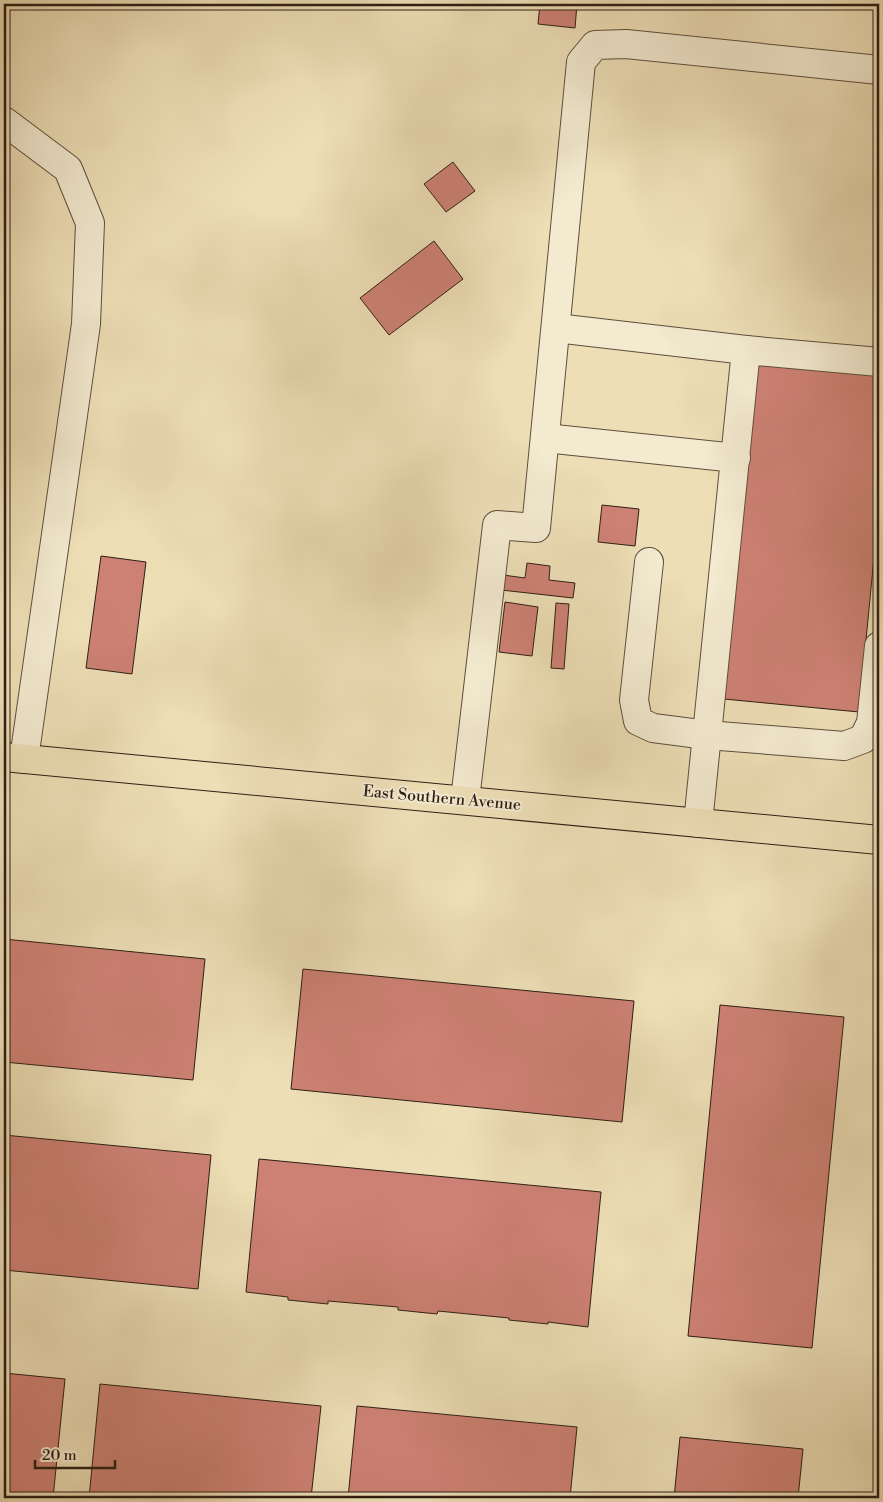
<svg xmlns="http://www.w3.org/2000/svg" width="883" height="1502" font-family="'Libre Bodoni',serif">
<rect width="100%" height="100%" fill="#eddeb6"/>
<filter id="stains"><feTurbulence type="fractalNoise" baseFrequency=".004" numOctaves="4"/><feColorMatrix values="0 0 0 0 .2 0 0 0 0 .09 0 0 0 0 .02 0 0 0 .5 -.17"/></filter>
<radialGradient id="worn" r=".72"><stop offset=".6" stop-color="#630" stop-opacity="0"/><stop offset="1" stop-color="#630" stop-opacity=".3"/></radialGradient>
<g fill="#cd8174" stroke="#2e1e14">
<polygon points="540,4 577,4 575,28 538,24"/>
<polygon points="453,162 475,191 446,212 424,184"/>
<polygon points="434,241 463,279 389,335 360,298"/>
<polygon points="757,364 879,376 879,506 859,712 724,699"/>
<polygon points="602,505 639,509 635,546 598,542"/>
<polygon points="101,556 146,562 132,674 86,668"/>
<polygon points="527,563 550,566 549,580 575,583 573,598 501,590 503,575 525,578"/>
<polygon points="505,602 538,607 532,656 499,652"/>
<polygon points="556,603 569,604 564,669 551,668"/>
<polygon points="4,939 205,959 193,1080 4,1062"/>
<polygon points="303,969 634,1001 622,1122 291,1089"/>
<polygon points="720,1005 844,1017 812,1348 688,1336"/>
<polygon points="4,1135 211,1155 198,1289 4,1270"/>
<polygon points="259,1159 601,1192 588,1327 548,1322 548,1324 509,1320 509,1318 438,1311 437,1314 398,1310 398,1307 328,1301 328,1304 288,1300 288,1297 246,1292"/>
<polygon points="4,1373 65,1379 53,1498 4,1495"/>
<polygon points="100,1384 321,1406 311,1498 89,1498"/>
<polygon points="357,1406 577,1427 570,1498 348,1498"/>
<polygon points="680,1437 803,1449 798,1498 674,1498"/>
</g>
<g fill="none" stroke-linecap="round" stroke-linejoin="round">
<g stroke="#5e4e3c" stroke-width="30">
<g id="minor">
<polyline points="4,121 68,169 90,223 86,324 24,759"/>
<polyline points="556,328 746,350"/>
<polyline points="545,438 736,458"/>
<polyline points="649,562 634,700 638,721 653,728 707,735 844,746 863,739 871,723 879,646"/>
<polyline points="465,800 497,525 536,528 581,62 595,45 626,44 879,70"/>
<polyline points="698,823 746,350 879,362"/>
</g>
</g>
<g stroke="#2e1e14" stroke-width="30">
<polyline id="major" points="4,757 879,840"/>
</g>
<use href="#minor" stroke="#f3ead0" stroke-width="28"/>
<use href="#major" stroke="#eddeb6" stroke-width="28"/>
</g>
<g text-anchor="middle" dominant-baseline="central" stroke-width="4" stroke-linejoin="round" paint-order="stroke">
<g font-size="16" fill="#2e1e14" stroke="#f3ead0">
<text transform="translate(442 798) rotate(5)">East Southern Avenue</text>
</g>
</g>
<rect width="883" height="1502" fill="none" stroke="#eddeb6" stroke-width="20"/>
<rect x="5" y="5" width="873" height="1492" fill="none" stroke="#2e1e14" stroke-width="2.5"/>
<rect x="10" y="10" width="863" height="1482" fill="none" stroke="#2e1e14"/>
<path d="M35 1460v8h80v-8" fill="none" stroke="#2e1e14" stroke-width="2.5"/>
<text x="42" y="1460" font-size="15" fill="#2e1e14" stroke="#f3ead0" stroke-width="4" paint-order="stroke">20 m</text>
<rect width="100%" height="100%" filter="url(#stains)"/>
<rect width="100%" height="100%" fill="url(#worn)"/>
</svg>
